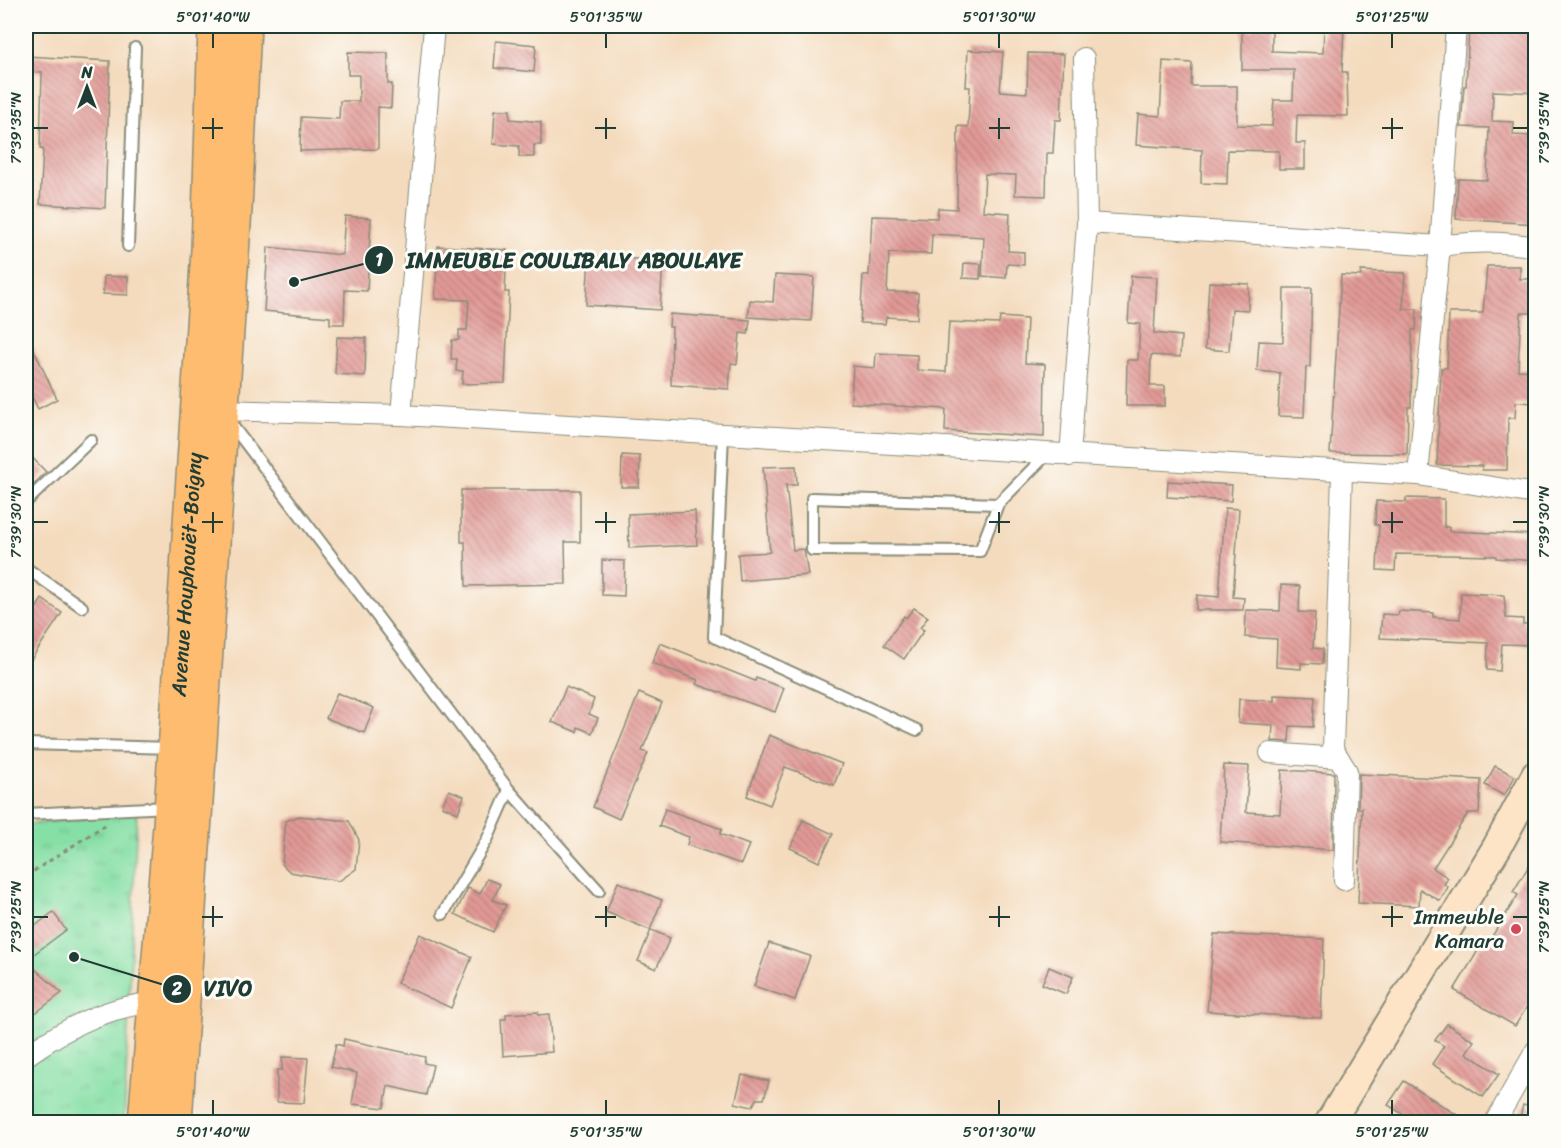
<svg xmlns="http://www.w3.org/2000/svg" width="1561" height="1148" font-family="Sriracha,sans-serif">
<defs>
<pattern id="grass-tufts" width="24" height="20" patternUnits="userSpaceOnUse" patternTransform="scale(1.5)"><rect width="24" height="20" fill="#86dfa5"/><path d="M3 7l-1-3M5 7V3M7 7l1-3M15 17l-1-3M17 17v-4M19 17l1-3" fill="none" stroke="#73c08f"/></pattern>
<pattern id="building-back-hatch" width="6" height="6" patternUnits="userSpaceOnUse" patternTransform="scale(1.5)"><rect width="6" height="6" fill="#e29a96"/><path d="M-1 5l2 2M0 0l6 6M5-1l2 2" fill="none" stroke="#b77f7b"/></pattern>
</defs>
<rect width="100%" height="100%" fill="#fdfcf7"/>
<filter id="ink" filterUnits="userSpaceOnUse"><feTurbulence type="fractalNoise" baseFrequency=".0167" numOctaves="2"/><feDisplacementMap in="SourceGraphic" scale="12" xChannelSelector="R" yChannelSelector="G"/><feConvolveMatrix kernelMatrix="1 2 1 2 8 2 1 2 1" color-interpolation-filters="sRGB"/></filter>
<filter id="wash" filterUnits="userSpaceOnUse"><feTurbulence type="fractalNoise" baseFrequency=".008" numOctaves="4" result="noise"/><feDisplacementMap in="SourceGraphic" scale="24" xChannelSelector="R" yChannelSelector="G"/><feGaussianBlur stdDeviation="1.35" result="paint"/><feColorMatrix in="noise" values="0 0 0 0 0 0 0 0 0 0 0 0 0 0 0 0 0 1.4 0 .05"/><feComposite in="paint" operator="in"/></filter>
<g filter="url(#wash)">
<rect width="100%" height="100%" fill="#f4dbbe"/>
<polygon fill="url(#grass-tufts)" stroke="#528e6c" stroke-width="1.5" points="137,811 124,1122 26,1122 26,825"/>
<g id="blocks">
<g fill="url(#building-back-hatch)">
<polygon points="1254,26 1272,26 1272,51 1323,53 1324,26 1344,27 1342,72 1347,72 1348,116 1297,115 1296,143 1305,143 1305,169 1279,169 1279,151 1228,150 1227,184 1201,183 1202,150 1136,145 1138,114 1160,116 1163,61 1192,63 1191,86 1237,86 1237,125 1272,126 1274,100 1293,100 1294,70 1242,70 1242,30 1254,30"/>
<polygon points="1510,26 1536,26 1536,93 1493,91 1492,121 1514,122 1513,135 1535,136 1533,185 1536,185 1536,224 1456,219 1458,179 1487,180 1489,128 1461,127 1464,86 1466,86 1469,27 1509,29"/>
<polygon points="496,41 536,45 534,72 494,68"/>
<polygon points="968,50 1003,52 1000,91 1027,93 1028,53 1064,54 1061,120 1055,120 1053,153 1047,153 1046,196 1015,195 1016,175 985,174 983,211 1010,213 1008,251 1024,252 1024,265 1007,264 1006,278 982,276 984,237 932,234 931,254 889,253 887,292 918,293 917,319 886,317 885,324 860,323 863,275 869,275 872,216 937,218 938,208 957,209 958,126 968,127 970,87 966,87"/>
<polygon points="348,52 388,53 388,84 392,84 391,108 378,107 378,149 300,151 301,117 339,119 340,101 359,101 359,75 348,75"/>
<polygon points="26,56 110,61 105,208 40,204 43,149 40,149 42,72 26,71"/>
<polygon points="495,110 510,110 510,119 541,122 541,145 534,145 534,157 519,157 519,146 493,144"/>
<polygon points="345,216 371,218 367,291 345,290 344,324 330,324 330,317 264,311 268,247 342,255"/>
<polygon points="438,246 507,250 505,292 509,292 505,383 462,384 463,371 456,371 457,359 451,359 452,340 459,340 459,330 467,330 469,300 435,299"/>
<polygon points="589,256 663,261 660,310 586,305"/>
<polygon points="964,263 981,264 980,279 963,278"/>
<polygon points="1487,266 1520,266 1520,279 1536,279 1536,313 1521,313 1518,370 1536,371 1536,403 1516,402 1515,418 1508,418 1507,470 1482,470 1482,466 1437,465 1441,368 1447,368 1449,313 1483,313"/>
<polygon points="1361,271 1405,273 1403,309 1417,309 1416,330 1412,330 1411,407 1408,407 1407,454 1330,453 1341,275 1361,276"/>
<polygon points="775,275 814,277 811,321 748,317 750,300 773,302"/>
<polygon points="104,276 128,277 128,295 103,294"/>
<polygon points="1131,276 1157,277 1154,333 1181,336 1180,357 1151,355 1150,386 1165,386 1165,406 1126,406 1127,360 1138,360 1140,324 1128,323"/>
<polygon points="1209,282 1249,284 1248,310 1232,309 1229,351 1205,349"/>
<polygon points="1284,288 1312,288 1310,367 1306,367 1304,417 1278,416 1280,373 1257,371 1259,341 1283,342"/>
<polygon points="670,314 750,320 748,334 740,333 737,364 731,363 729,389 671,385 672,327 669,327"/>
<polygon points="1000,317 1027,319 1025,363 1045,364 1044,437 945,431 946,409 851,403 853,366 875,368 876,353 917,355 917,370 946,372 949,322 999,324"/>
<polygon points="26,333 57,399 38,409 26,384"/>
<polygon points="337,337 366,338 365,376 335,374"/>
<polygon points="26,451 46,472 33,485 26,478"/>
<polygon points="622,455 640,456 639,487 621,487"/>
<polygon points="796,466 797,485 786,485 793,550 804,549 808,575 740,581 738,554 770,552 763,467"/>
<polygon points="1168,481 1232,485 1231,501 1167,497"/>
<polygon points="461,490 580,490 580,542 565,542 566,584 466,586 465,542 461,542"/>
<polygon points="1406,498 1444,499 1444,527 1449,527 1449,531 1536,535 1536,561 1496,558 1496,556 1396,554 1395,571 1377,570 1379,525 1375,525 1376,501 1406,502"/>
<polygon points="1225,508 1239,509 1233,597 1244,598 1243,610 1196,610 1197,595 1219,597"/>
<polygon points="695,511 697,545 629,548 628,514"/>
<polygon points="602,560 625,561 624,596 602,595"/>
<polygon points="1281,585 1300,586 1299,612 1315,613 1313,648 1323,649 1322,664 1301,663 1301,669 1276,667 1277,639 1245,637 1246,610 1280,611"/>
<polygon points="1461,593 1504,595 1506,618 1523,619 1523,624 1536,624 1536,645 1502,644 1500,671 1487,670 1488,643 1380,638 1382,614 1398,615 1399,611 1433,613 1433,617 1460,619"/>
<polygon points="42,599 62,613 26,667 26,624"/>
<polygon points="914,608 928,617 920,628 924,630 904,659 884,645 904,616 906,618"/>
<polygon points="660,643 755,681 756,678 784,688 775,712 696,684 698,680 652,663"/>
<polygon points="566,687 594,699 589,714 598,718 592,733 578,727 577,732 552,722"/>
<polygon points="337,693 374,708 364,733 326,718"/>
<polygon points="639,693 662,703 642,751 648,753 619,819 593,807"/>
<polygon points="1274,695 1315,697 1313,727 1290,726 1289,742 1272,741 1273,725 1238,723 1239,699 1274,701"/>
<polygon points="769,735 842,764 834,785 785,767 770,805 747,796"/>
<polygon points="1224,765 1249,766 1246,812 1280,814 1282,770 1334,773 1333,850 1220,842"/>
<polygon points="1495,766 1515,776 1504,796 1485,785"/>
<polygon points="1359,774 1481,780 1479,813 1468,813 1433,868 1448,878 1444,884 1448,887 1440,901 1420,889 1419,906 1358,903 1362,808 1358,808"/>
<polygon points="449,790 464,796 458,813 442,806"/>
<polygon points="665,809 722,829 720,834 749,845 741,864 687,845 689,837 659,826"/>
<polygon points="299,816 349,821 359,840 356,869 339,881 290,872 282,864 286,821"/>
<polygon points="803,820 833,834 819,862 790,848"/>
<polygon points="1536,854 1536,992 1515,1026 1454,990 1482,944 1486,946 1518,895 1513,892"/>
<polygon points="487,879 500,884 493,900 506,905 493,932 455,914 468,888 480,894"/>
<polygon points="618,882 662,900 650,930 606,912"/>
<polygon points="53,912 66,930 26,960 26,933"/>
<polygon points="651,930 670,938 656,969 638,961"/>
<polygon points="420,934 472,957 451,1008 397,983"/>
<polygon points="1214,934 1324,939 1321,1018 1207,1011"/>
<polygon points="769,943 810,956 795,1000 754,986"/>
<polygon points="26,961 62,993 26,1020"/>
<polygon points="1049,967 1073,977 1066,994 1042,984"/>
<polygon points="538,1012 538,1015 549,1014 552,1052 503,1056 501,1019 506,1019 506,1014"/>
<polygon points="1447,1024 1474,1041 1466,1053 1499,1074 1483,1097 1432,1064 1444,1046 1435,1040"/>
<polygon points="344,1039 425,1057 424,1063 433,1065 426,1095 388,1086 384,1108 352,1104 357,1073 331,1067 336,1044 343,1046"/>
<polygon points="282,1057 308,1058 304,1103 277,1102 277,1070 282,1070"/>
<polygon points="742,1075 769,1081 764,1099 757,1099 752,1107 735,1103"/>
<polygon points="1404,1081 1468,1122 1415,1122 1388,1105"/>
<polygon points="1523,1105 1536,1108 1536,1122 1519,1122"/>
</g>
</g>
</g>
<g filter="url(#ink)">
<use href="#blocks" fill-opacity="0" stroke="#8a8c79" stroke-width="1.5"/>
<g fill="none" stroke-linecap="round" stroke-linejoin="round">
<g stroke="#8a8c79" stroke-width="14">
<g id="lane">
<polyline points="128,246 135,48"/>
<polyline points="228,420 509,790 599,891"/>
<polyline points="723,434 714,637 917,730"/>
<polyline points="26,502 91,440"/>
<polyline points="998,504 980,551 812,550 812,498 998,504 1046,455"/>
<polyline points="26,568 82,607"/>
<polyline points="26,744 173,748"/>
<polyline points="26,814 169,807"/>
<polyline points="443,914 487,840 509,790"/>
</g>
</g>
<g stroke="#8a8c79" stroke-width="22">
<g id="street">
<path d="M1087 223 1440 246C1472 241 1503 241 1536 247"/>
<polyline points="221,410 401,415 1418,475 1536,494"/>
<polyline points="401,415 434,26"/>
<polyline points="1070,456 1087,223 1084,58"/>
<polyline points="1342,473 1333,749 1347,771 1344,880"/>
<polyline points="1418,475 1440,246 1456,26"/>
<polyline points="1270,753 1339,758"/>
<path d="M26 1056C65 1028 113 1002 163 1003"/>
<polyline points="1495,1122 1536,1050"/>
</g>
</g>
<g stroke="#8a8c79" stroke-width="32">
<polyline id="secondary" points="1330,1122 1497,847 1536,775"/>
</g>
<g stroke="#8a8c79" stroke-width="36">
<g id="highway">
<path id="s1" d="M145 1122 170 826 208 250 215 26"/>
<polyline points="175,1122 235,209 244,26"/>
</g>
</g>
<polyline stroke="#8a8c79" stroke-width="3" stroke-dasharray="4.5 4.5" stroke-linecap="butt" points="26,876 105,825"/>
<use href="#lane" stroke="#fff" stroke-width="10"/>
<use href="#street" stroke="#fff" stroke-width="20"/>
<use href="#secondary" stroke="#fee4c6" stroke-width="28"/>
<use href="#highway" stroke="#fdbc70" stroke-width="33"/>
</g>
</g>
<path fill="none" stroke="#1f3d34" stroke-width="2" d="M213 33V48M606 33V48M999 33V48M1392 33V48M213 118V139M606 118V139M999 118V139M1392 118V139M33 128H48M202 128H223M595 128H616M989 128H1010M1382 128H1403M1513 128H1528M213 512V533M606 512V533M999 512V533M1392 512V533M33 522H48M202 522H223M595 522H616M989 522H1010M1382 522H1403M1513 522H1528M213 906V927M606 906V927M999 906V927M1392 906V927M33 917H48M202 917H223M595 917H616M989 917H1010M1382 917H1403M1513 917H1528M213 1100V1115M606 1100V1115M999 1100V1115M1392 1100V1115"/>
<circle fill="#d1495b" stroke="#fdfcf7" stroke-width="2" cx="1516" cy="929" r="6"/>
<g text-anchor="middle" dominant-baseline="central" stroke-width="6" stroke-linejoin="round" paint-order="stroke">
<g font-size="21" fill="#1f3d34" stroke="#fdfcf7">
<text stroke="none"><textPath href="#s1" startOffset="549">Avenue Houphouët-Boigny</textPath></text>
</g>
<g font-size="21" fill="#1f3d34" stroke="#fdfcf7" text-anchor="end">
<text x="1504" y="917">Immeuble<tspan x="1504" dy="24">Kamara</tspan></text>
</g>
</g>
<path fill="none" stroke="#1f3d34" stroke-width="2" d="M294 282L379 260M74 957L177 989"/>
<g fill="#1f3d34" stroke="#fdfcf7" stroke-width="2">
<circle cx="294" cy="282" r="6"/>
<circle cx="74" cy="957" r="6"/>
<circle cx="379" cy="260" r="15"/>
<circle cx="177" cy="989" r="15"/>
</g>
<g font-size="18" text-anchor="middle" font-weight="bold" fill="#fff">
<text x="379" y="266">1</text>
<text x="177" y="995">2</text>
</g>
<g font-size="22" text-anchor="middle" font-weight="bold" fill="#1f3d34" stroke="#fdfcf7" stroke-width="6" stroke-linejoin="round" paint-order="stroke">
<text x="574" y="268">IMMEUBLE COULIBALY ABOULAYE</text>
<text x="228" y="996">VIVO</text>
</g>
<rect width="1561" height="1148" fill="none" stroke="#fdfcf7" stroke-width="66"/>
<g transform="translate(87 87)" stroke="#fdfcf7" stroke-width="4.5" paint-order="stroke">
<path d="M0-4.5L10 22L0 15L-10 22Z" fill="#1f3d34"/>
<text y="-9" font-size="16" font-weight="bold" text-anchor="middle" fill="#1f3d34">N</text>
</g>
<rect x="33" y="33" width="1495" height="1082" fill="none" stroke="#1f3d34" stroke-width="2"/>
<g font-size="15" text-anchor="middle" fill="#1f3d34">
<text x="213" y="22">5°01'40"W</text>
<text x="606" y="22">5°01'35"W</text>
<text x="999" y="22">5°01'30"W</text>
<text x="1392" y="22">5°01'25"W</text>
<text transform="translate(16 128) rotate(-90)" y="5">7°39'35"N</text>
<text transform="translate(1544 128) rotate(-90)" y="5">7°39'35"N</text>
<text transform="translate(16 522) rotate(-90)" y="5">7°39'30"N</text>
<text transform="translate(1544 522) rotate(-90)" y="5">7°39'30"N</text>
<text transform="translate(16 917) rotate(-90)" y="5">7°39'25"N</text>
<text transform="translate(1544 917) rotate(-90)" y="5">7°39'25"N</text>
<text x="213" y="1137">5°01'40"W</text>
<text x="606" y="1137">5°01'35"W</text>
<text x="999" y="1137">5°01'30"W</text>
<text x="1392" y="1137">5°01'25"W</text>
</g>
</svg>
